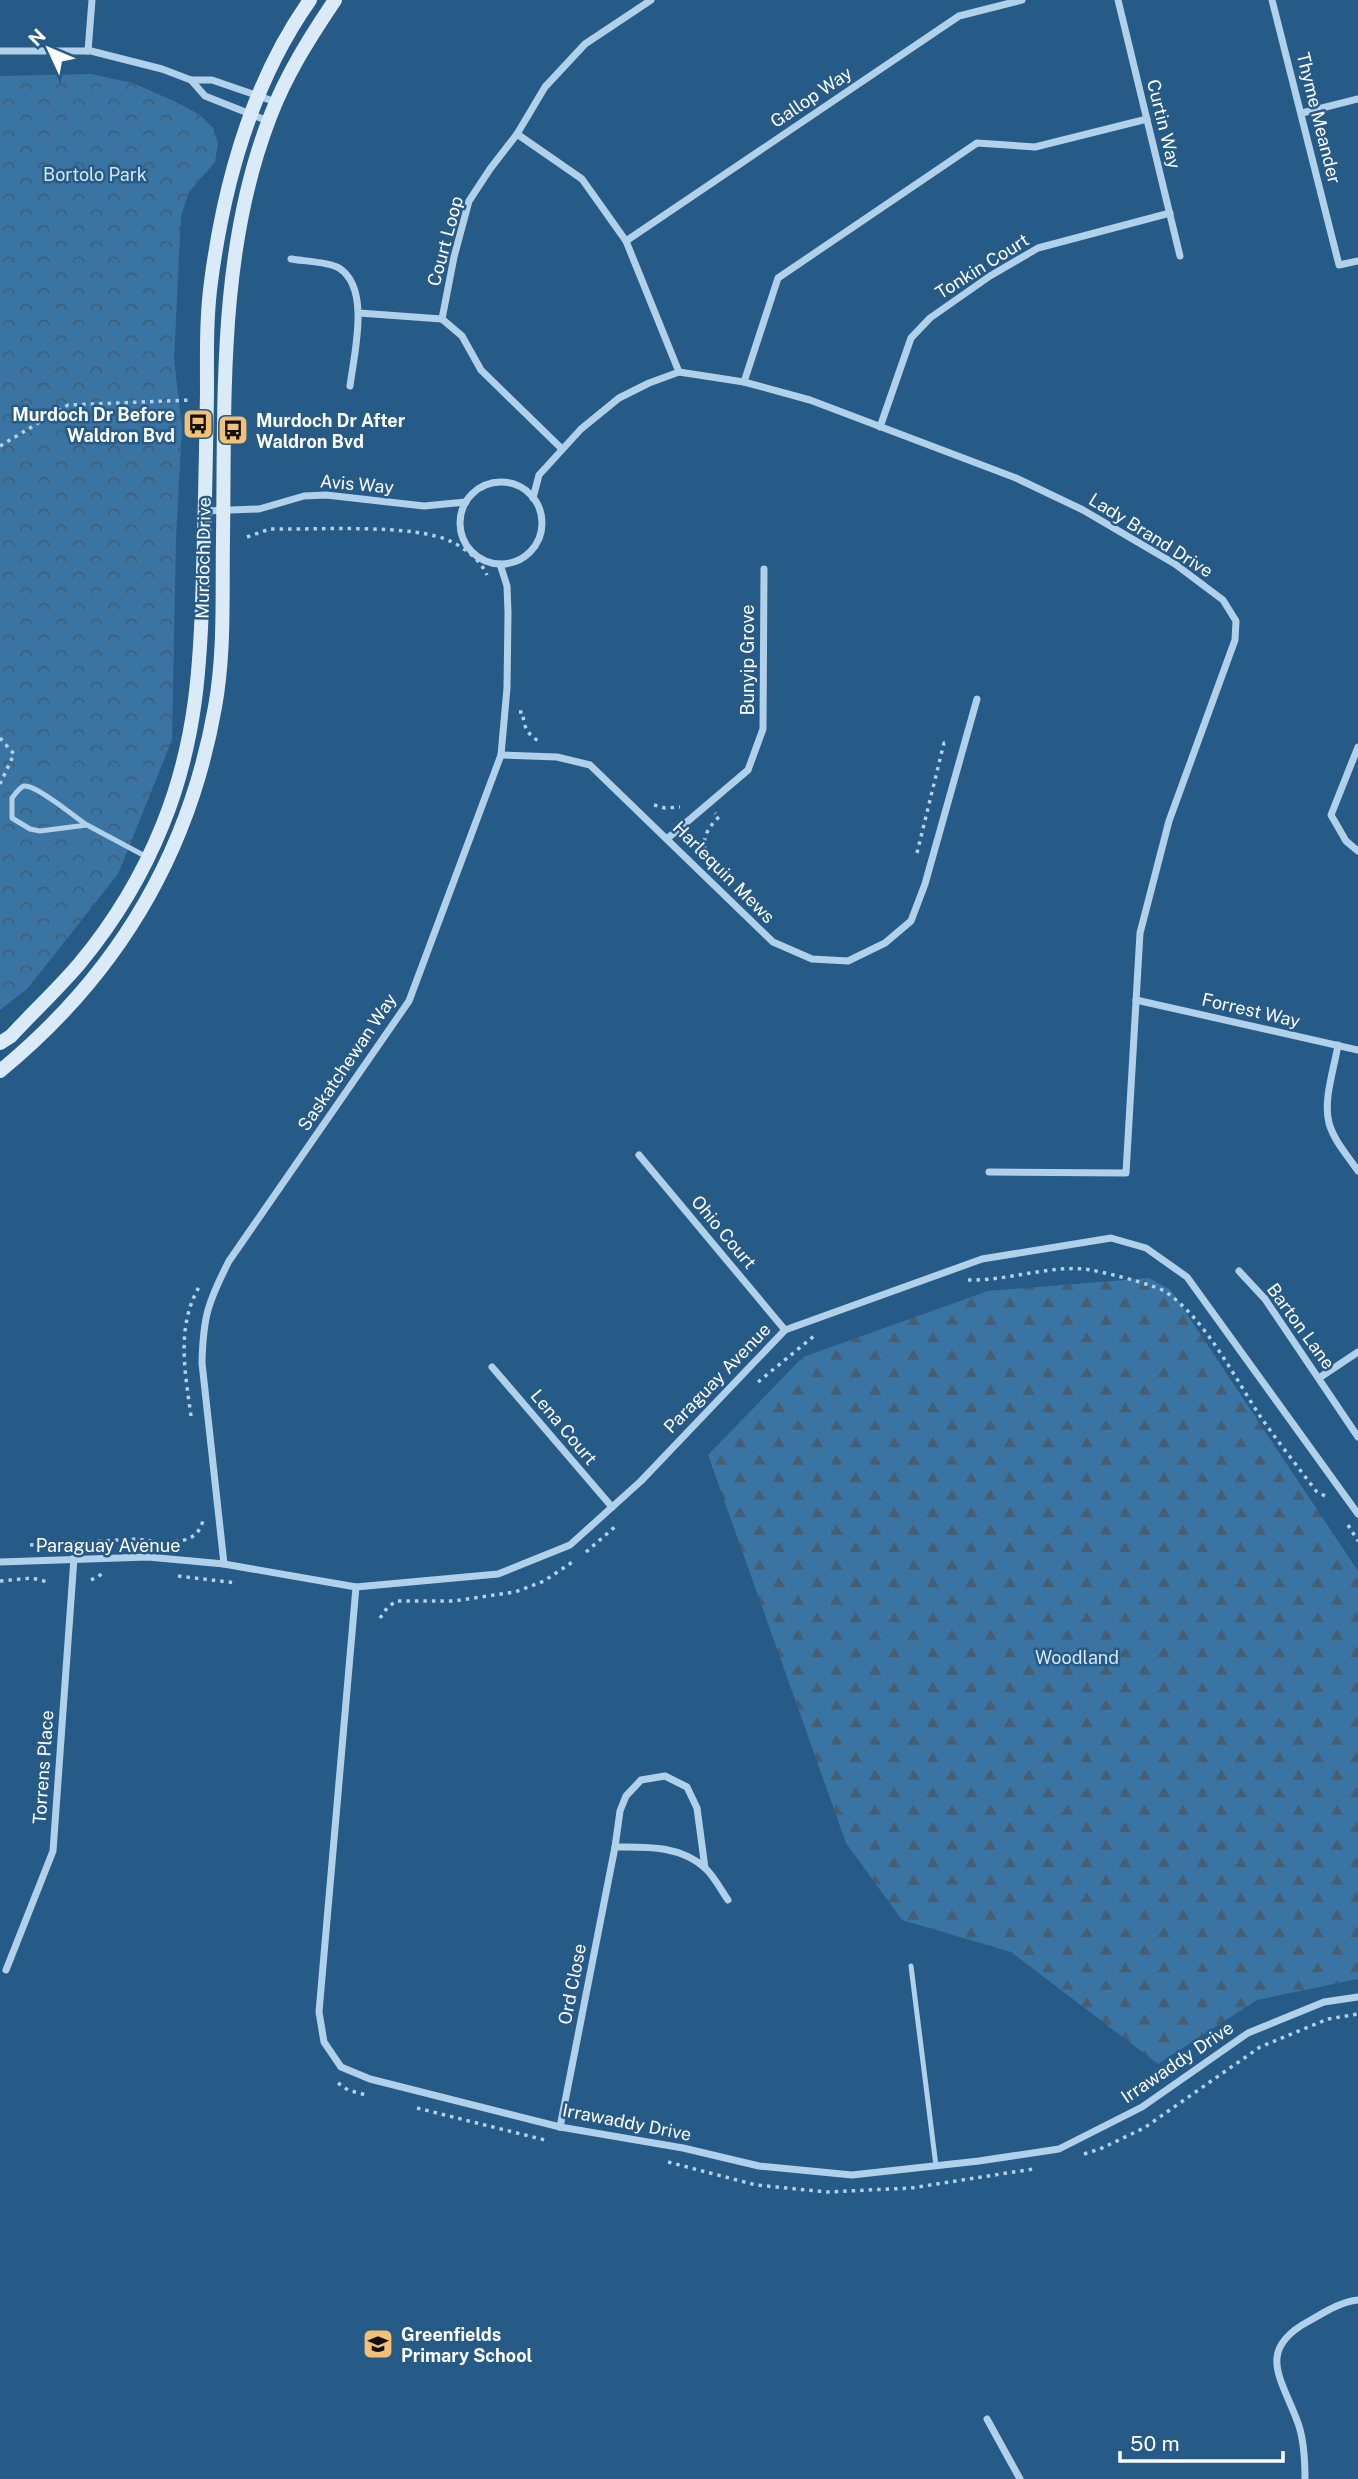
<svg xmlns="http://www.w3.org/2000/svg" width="1358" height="2479" font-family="'Public Sans',sans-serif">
<defs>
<pattern id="forest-firs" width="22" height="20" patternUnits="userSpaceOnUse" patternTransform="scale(1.75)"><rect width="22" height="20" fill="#3a74a3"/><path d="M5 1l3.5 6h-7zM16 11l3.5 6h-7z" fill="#445e73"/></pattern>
<pattern id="park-crowns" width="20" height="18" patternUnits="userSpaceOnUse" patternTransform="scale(1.75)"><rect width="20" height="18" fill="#3a74a3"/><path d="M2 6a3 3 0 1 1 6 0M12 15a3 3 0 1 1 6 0" fill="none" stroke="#445e73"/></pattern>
</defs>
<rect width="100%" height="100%" fill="#265a87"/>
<polygon fill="url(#forest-firs)" points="1149,1278 1171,1290 1358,1571 1358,1979 1257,2000 1158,2064 1011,1952 902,1920 846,1843 708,1455 803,1357 988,1291"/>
<polygon fill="url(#park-crowns)" points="91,74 133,83 178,103 200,115 213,128 218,143 215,162 189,192 181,216 174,360 182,427 176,538 172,740 118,874 28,988 0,1010 0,76"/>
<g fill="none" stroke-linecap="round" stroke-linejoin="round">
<g stroke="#b1d0e9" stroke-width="3.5" stroke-dasharray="3.5 5" stroke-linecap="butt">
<polyline points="0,446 68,405 191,400"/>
<path d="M247 537 270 529C314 530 416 523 452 542 466 549 481 561 487 575"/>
<path d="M519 712H523C523 727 528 735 540 742"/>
<polyline points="0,738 14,754 0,784"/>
<polyline points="654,805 665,808 680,807"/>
<polyline points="917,853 944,743 949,744"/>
<path d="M708 858C700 840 706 830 719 817L715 813"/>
<path d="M968 1280C1007 1281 1045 1266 1084 1269 1097 1270 1156 1285 1166 1292 1207 1321 1234 1377 1262 1419 1279 1443 1298 1467 1316 1491L1327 1497"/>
<polyline points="758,1382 814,1336"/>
<path d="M191 1416C185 1372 176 1327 199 1287"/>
<polyline points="1348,1525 1358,1541"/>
<path d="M166 1542C183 1542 199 1539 203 1520"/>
<polyline points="30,1545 136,1539 152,1541"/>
<polyline points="586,1552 617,1525"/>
<polyline points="178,1576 237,1583"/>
<polyline points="91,1580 104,1573"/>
<polyline points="0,1581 32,1578 48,1582"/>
<polyline points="380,1618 387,1608 396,1601 454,1601 515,1592 544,1581 574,1561"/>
<polyline points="338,2083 348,2090 366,2095"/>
<polyline points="417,2108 545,2140"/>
<polyline points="1084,2154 1100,2149 1144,2128 1260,2047 1328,2019 1358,2014"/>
<polyline points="668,2162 756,2185 827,2192 911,2188 1033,2169"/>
</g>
<g stroke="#b1d0e9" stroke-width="5">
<path d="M87 825C76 818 36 784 24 786 20 787 15 794 12 798V818L30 829 40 831 87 825 145 856"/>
<polyline points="911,1966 936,2166"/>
</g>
<g stroke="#b1d0e9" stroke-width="7">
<polyline points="1118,0 1180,256"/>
<polyline points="1272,0 1339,265 1358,261"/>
<polyline points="0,51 91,51 162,69 191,80 212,80 276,102"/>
<polyline points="88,51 92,0"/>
<polyline points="191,80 205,96 268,121"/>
<polyline points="1302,113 1358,99"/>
<polyline points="517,134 582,179 626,241 679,372"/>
<polyline points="626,241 959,16 1022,0"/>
<path d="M291 259C302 261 330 262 339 268 371 288 354 354 350 386"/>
<polyline points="359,313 442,319"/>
<polyline points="442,319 454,257 469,201 490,169 517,134 545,87 585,44 651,0"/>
<polyline points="442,319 462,336 481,370 562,449"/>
<polyline points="744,382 778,278 977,143 1035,147 1147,119"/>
<polyline points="880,427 911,338 930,318 990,276 1038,248 1170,213"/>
<circle cx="501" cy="523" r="41"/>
<polyline points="533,498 539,475 581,429 619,398 649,383 679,372 744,382 810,400 1016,478 1083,510 1175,564 1223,600 1236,621 1235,640 1169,821 1140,933 1126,1173 989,1172"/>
<polyline points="205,511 259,509 304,496 326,495 424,506 466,502"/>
<polyline points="1358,747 1331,815 1346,841 1358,851"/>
<polyline points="501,755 557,757 590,765 773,942 812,959 848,961 885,943 911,921 925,884 977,699"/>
<polyline points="668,838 748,770 763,729 764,569"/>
<polyline points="1136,1000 1358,1050"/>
<path d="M1338 1045C1334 1069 1323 1100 1329 1123 1334 1141 1348 1156 1358 1171"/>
<polyline points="639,1155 785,1330"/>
<polyline points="1239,1271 1265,1299 1358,1437"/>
<polyline points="492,1367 612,1507"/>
<polyline points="1319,1378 1358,1352"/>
<polyline points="0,1562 148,1557 224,1564 356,1587 498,1574 570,1545 641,1481 785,1330 982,1259 1111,1238 1146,1248 1187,1277 1358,1514"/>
<path d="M224 1564 202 1363C203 1317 208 1302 229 1261L409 1001 501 755 507 688 508 613 507 586 500 564"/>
<polyline points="356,1587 319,2012 324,2042 341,2067 370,2079 560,2127 683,2148 759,2166 852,2175 979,2161 1059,2149 1142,2107 1248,2033 1324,2002 1358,1997"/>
<polyline points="615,1847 620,1811 626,1796 641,1780 665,1776 687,1787 697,1808 705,1868"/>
<polyline points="6,1970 53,1851 74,1558"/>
<path d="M560 2127 615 1847C646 1847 680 1845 705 1868 714 1876 721 1890 728 1900"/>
<polyline points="987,2419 1020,2479"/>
<path d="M1305 2479C1305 2462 1304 2442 1299 2426 1284 2381 1253 2351 1309 2321 1325 2312 1340 2302 1358 2300"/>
</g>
<g stroke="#dbeaf7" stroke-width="14">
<path d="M0 1043 11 1036C34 1011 59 988 80 963 114 922 143 874 163 824 197 740 201 661 203 572 205 513 206 453 207 393 207 356 206 319 211 282 224 183 252 82 310 0"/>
<path d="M0 1071C116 976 189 855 215 707 225 652 222 594 223 538 225 398 218 251 270 117 286 75 310 37 335 0"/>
</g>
</g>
<defs>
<g id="bus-square" transform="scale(1.575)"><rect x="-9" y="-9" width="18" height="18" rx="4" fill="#f2c176" stroke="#265a87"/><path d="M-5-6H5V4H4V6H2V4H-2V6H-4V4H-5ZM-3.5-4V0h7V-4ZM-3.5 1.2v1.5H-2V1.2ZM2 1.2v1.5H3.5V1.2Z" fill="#111"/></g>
<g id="school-square" transform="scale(1.575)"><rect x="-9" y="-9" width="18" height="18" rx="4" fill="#f2c176" stroke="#265a87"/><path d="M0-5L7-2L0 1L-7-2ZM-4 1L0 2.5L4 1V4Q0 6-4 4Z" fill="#111"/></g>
</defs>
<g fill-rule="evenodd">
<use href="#bus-square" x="198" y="424"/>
<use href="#bus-square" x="233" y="430"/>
<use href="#school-square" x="378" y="2344"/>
</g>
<g text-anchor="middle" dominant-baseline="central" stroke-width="5" stroke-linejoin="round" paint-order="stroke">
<g font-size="18" fill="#fff" stroke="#265a87">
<text transform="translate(811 97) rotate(-34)">Gallop Way</text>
<text transform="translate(1319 118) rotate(76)">Thyme Meander</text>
<text transform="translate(1164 124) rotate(76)">Curtin Way</text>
<text transform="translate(445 241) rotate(-75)">Court Loop</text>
<text transform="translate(982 266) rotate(-32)">Tonkin Court</text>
<text transform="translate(357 484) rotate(5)">Avis Way</text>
<text transform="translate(1151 535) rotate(32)">Lady Brand Drive</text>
<text transform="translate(203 558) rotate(-89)">Murdoch Drive</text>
<text transform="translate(747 660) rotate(-90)">Bunyip Grove</text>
<text transform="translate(724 872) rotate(45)">Harlequin Mews</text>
<text transform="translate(1251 1010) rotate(13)">Forrest Way</text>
<text transform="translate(347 1062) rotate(-56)">Saskatchewan Way</text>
<text transform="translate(724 1232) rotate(50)">Ohio Court</text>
<text transform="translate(1301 1326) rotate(54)">Barton Lane</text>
<text transform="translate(717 1378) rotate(-46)">Paraguay Avenue</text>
<text transform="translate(564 1427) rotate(50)">Lena Court</text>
<text x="108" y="1545">Paraguay Avenue</text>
<text transform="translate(43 1767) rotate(-86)">Torrens Place</text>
<text transform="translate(572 1984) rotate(-79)">Ord Close</text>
<text transform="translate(1177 2062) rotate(-34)">Irrawaddy Drive</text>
<text transform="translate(627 2122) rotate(11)">Irrawaddy Drive</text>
</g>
<g font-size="18" fill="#d5e8f7" stroke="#265a87">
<text x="95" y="174">Bortolo Park</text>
<text x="1077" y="1657">Woodland</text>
</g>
<g font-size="18" font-weight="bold" fill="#fff" stroke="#265a87" text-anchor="start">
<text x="175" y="414" text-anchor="end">Murdoch Dr Before<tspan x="175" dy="21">Waldron Bvd</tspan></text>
<text x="256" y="420">Murdoch Dr After<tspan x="256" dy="21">Waldron Bvd</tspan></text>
<text x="401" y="2334">Greenfields<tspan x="401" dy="21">Primary School</tspan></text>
</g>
</g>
<g transform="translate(49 49) rotate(314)" stroke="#265a87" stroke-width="5" paint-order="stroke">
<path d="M0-5L12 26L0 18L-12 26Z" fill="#ffffff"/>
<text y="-10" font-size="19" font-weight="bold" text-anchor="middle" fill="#ffffff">N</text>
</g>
<path d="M1120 2451v10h163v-10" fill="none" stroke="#ffffff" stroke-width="3.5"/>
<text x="1130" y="2451" font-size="21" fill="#ffffff" stroke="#265a87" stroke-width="5" paint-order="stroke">50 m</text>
</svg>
